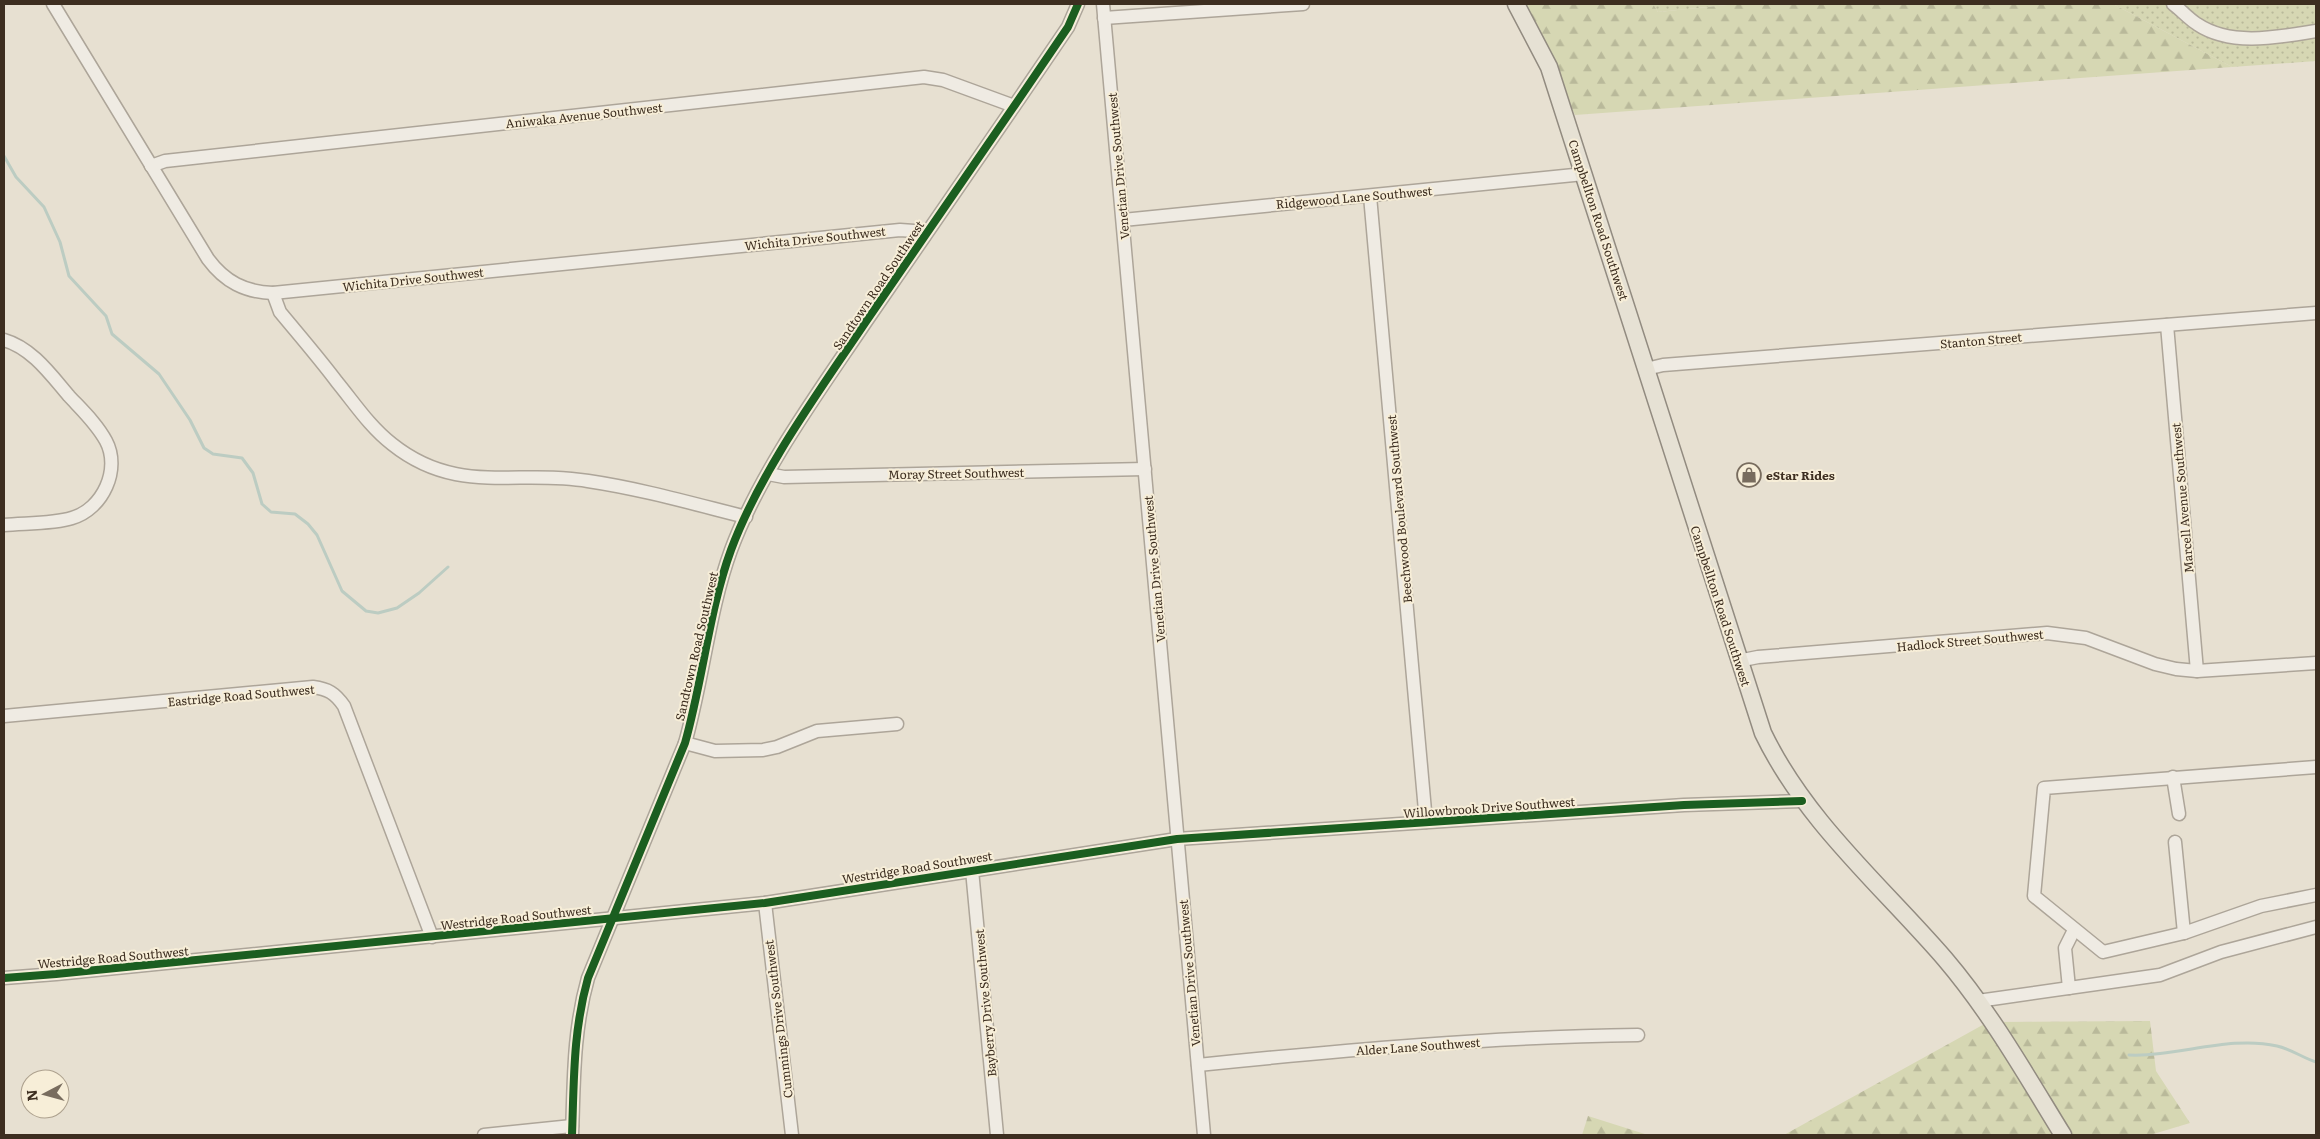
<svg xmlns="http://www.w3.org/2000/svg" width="2320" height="1139" font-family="Literata,serif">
<defs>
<pattern id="grass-dots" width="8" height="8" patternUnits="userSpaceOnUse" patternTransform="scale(1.25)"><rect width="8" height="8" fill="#d6d7b3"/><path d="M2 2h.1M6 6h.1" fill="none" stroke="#b9b99a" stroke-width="1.8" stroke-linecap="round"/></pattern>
<pattern id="forest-firs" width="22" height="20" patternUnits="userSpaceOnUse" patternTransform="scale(1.25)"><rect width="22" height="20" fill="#d6d7b3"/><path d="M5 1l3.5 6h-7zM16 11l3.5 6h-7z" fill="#b9b99a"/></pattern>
</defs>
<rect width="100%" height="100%" fill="#e7e0d1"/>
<g fill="url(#grass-dots)">
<polygon points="1653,4 1737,4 1658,12"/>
<polygon points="2113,4 2316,4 2316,61 2232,67"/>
</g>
<g fill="url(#forest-firs)">
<polygon points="1519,4 1653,4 1658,12 1737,4 2113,4 2232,67 1575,115 1542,46"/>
<polygon points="2150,1021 2156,1071 2190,1123 2150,1135 1784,1135 1988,1022"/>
<polygon points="1588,1116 1648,1135 1582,1135"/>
</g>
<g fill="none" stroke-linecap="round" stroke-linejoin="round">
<g stroke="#bcccc2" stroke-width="3">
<polyline points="4,156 16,177 44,207 60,242 69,276 106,316 112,334 159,374 190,420 204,448 213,454 242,458 253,473 262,504 271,512 295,514 308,524 317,535 342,591 366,611 378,613 397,608 419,593 448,567"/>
<path d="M2129 1055C2178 1057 2229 1035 2277 1046 2291 1049 2303 1058 2316 1062"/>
</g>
<g stroke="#ada599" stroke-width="15">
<g id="minor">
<path d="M53 4 208 259C225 282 245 292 273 293L900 230 914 231 924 237"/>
<polyline points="1103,4 1204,1135"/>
<path d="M2173 4C2181 10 2189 19 2197 24 2231 47 2279 37 2316 31"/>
<polyline points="1104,18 1303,4"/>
<polyline points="151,166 165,161 924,77 943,80 1014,106"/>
<polyline points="1370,196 1426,822"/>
<polyline points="1123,220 1584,174"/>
<path d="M273 293 280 312C299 335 319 358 337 382 355 404 370 427 392 444 457 496 516 469 588 481 642 489 694 504 746 517"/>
<polyline points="2167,325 2197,671"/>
<path d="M4 340C32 348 51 375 69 396 82 410 97 424 106 441 121 469 103 509 72 518 53 524 24 523 4 525"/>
<polyline points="1646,369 1663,365 2316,313"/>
<polyline points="768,474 784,477 1145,469"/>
<polyline points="1738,661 1758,657 2047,633 2086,638 2155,664 2176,669 2197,671 2316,663"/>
<path d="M4 716 313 687C328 689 335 693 344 706L432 937"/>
<polyline points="685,743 715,751 763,750 777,747 817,731 897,724"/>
<polyline points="2316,767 2044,788 2034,896 2103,952 2184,933 2261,906 2316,895"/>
<polyline points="2173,777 2179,814"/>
<polyline points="2175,842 2184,933"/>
<polyline points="972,870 997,1135"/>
<polyline points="765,903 792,1135"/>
<polyline points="4,978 56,974 765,903 1177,839 1684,805 1802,801"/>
<polyline points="2069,988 2065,948 2074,930"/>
<polyline points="1978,1001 2160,975 2221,952 2316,927"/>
<path d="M1198 1065C1344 1050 1491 1037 1638 1035"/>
<polyline points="484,1135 572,1126"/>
<path d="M572 1135C574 1081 573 1031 588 978L685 743C703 680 709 610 731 550 760 472 818 393 865 323 933 224 1001 126 1068 27L1078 4"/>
</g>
</g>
<g stroke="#928b80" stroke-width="19">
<path id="major" d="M1516 4 1549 67 1763 733C1806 822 1881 885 1945 959 1991 1013 2026 1075 2063 1135"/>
</g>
<use href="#minor" stroke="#efebe3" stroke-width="12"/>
<use href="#major" stroke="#e6e1d4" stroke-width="16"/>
<g stroke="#f7eed8" stroke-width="11">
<g id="cycleway">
<polyline points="4,978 56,974 765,903 1177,839 1684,805 1802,801"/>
<path d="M572 1135C574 1081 573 1031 588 978L685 743C703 680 709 610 731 550 760 472 818 393 865 323 933 224 1001 126 1068 27L1078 4"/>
</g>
</g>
<use href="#cycleway" stroke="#1b5e20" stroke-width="8"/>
</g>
<defs>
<g id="shop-ring" transform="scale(1.25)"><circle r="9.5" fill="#f7eed8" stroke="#786c5e" stroke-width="1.5"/><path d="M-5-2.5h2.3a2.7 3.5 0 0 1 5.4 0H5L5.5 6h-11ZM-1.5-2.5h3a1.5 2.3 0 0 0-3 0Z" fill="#786c5e"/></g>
</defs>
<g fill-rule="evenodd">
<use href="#shop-ring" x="1749" y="475"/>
</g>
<g text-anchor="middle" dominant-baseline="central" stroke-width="4" stroke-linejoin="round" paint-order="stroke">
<g font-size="12" fill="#3d2e20" stroke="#f7eed8">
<text transform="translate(584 115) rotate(-6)">Aniwaka Avenue Southwest</text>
<text transform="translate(1118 166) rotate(-95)">Venetian Drive Southwest</text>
<text transform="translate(1354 197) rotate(-5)">Ridgewood Lane Southwest</text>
<text transform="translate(1599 220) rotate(72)">Campbellton Road Southwest</text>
<text transform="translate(815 238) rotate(-6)">Wichita Drive Southwest</text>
<text transform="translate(413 279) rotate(-6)">Wichita Drive Southwest</text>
<text transform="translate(878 285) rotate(-56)">Sandtown Road Southwest</text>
<text transform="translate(1981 340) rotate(-5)">Stanton Street</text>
<text transform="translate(956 473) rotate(-1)">Moray Street Southwest</text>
<text transform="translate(2182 498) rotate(-95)">Marcell Avenue Southwest</text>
<text transform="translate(1399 509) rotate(-95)">Beechwood Boulevard Southwest</text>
<text transform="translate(1154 569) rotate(-95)">Venetian Drive Southwest</text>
<text transform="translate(1721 606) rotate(72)">Campbellton Road Southwest</text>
<text transform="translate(1970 640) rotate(-5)">Hadlock Street Southwest</text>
<text transform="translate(696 646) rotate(-77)">Sandtown Road Southwest</text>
<text transform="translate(241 695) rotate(-5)">Eastridge Road Southwest</text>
<text transform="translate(1489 807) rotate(-4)">Willowbrook Drive Southwest</text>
<text transform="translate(917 867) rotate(-9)">Westridge Road Southwest</text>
<text transform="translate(516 917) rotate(-6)">Westridge Road Southwest</text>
<text transform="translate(113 957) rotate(-5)">Westridge Road Southwest</text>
<text transform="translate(1189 973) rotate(-95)">Venetian Drive Southwest</text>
<text transform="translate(985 1003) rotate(-95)">Bayberry Drive Southwest</text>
<text transform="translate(778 1019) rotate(-97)">Cummings Drive Southwest</text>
<text transform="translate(1418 1046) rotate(-4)">Alder Lane Southwest</text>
</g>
<g font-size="12" font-weight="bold" fill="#3d2e20" stroke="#f7eed8" text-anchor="start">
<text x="1766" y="475">eStar Rides</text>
</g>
</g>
<rect width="2320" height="1139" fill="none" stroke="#3d2e20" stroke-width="10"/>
<g transform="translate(45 1094) rotate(264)"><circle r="24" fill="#f7eed8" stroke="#ada18e"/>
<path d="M0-4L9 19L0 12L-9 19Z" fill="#786c5e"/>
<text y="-8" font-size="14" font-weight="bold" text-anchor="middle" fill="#3d2e20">N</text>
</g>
</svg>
